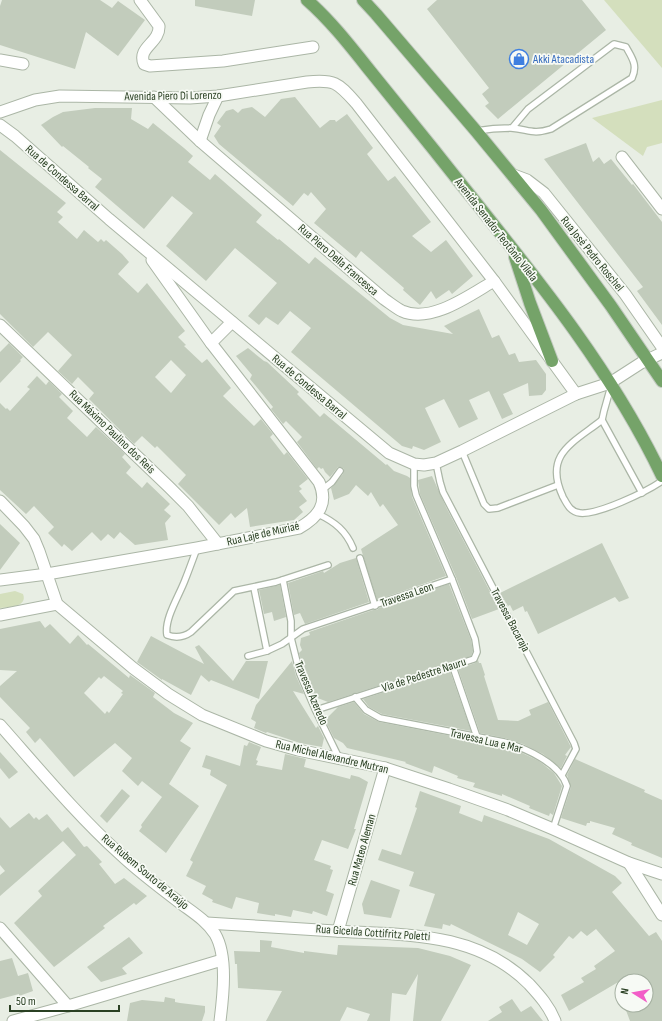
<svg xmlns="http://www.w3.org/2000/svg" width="662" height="1021" font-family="'Sofia Sans Condensed',sans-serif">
<rect width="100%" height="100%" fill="#e8eee4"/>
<g fill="#d4dfbd">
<polygon points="604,0 662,0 662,68"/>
<polygon points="662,100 662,143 647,147 643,156 592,118"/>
<path d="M15 591 23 594C28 607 9 607 0 608V594Z"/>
</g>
<g fill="#c2ccbc" fill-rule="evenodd">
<polygon points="2,0 100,0 112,8 118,1 145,20 118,56 86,32 75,69 0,45 0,6"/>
<polygon points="195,0 255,0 252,16 195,6"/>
<polygon points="437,0 582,0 606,30 498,119 485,106 489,103 482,94 489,88 427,9"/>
<polygon points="295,97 320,128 330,120 335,120 336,122 347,114 373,148 367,154 388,181 395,176 431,222 412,236 431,252 446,240 473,276 452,294 449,290 436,299 431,291 420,305 403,290 404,288 361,251 356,258 314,223 326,209 311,192 308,196 304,193 293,206 219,144 214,136 221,126 217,123 226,111 233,109 238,113 242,109 252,107 265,117 281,99"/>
<polygon points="95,108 132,108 131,119 148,129 153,123 184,148 193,156 188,162 210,180 215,174 262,215 256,222 278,240 279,239 309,264 315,257 390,318 403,325 453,334 444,326 479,309 492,338 499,335 509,355 515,353 519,362 536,360 546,374 546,390 542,395 529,396 528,383 503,394 513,414 502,419 489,391 469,400 478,419 459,428 444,399 425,408 441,442 424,450 413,446 412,449 402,446 291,352 311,328 290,311 278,325 266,317 259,325 248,316 277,283 235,248 206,281 166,246 193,213 172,196 144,229 95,187 102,179 88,168 89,167 63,146 62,147 41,125 53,117 63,112"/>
<polygon points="586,143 593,162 599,157 604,164 611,159 632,185 633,184 662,222 662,325 637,291 643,287 544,159"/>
<path d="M0 150 66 203 57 212 63 217 58 222 77 239 84 230 98 242 101 239 104 242 106 240 122 254 129 262 118 274 138 293 147 283 185 331 178 337 186 345 184 346 202 363 207 359 231 388 223 396 254 426 261 419 273 434 270 437 284 455 287 452 308 479 299 486 302 489 299 491 307 501 299 507 303 512 294 520 250 527 247 508 235 518 231 513 219 525 178 484 186 475 157 446 155 448 142 436 134 444 89 399 94 393 78 377 72 384 58 371 72 355 48 332 33 347 0 314ZM171 360 186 375 171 393 155 377Z"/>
<polygon points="9,343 23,357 20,360 21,361 0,383 0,352"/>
<polygon points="248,348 264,361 267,362 299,392 297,394 320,417 324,413 386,465 387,464 394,471 407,476 410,478 412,497 446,576 377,600 361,549 398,525 383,504 380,507 371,492 368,496 356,485 349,494 334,500 331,488 343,474 344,469 341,467 338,467 330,477 325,472 323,468 321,469 319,467 317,469 297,442 302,437 286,421 283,424 271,409 273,407 250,379 252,375 236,356"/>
<polygon points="37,376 46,385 49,381 62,394 59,397 73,411 67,418 87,437 96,427 125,454 122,457 131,467 126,473 142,488 147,482 170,504 164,510 171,516 165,523 168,540 135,545 120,532 114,539 108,534 101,541 92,532 72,551 64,544 62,547 48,533 54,527 34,506 26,514 0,490 0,403 6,409 7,408 10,411 30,389 27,387"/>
<polygon points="432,476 446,507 499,609 472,619 456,577 420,494 418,480"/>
<polygon points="0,524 20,543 0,570"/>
<polygon points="602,543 629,598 619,602 615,597 538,634 527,611 525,612 523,606 513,611 510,605 508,606 500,593"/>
<polygon points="356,558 369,602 305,624 300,613 294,615 288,583 323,571 324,573 340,563"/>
<polygon points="449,584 471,640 473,651 471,656 328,702 315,697 304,673 299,653 302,650 300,645 301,638 310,635 309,632 373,610 377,610 379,608"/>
<polygon points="280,585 286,617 274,621 272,612 264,614 259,590"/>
<path d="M40 621 45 628 50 624 70 644 78 635 87 645 88 644 129 678 130 675 155 693 153 697 174 713 193 723 180 741 191 748 169 784 199 806 166 853 139 831 142 827 141 825 162 797 142 781 138 786 122 771 132 758 115 743 74 777 40 738 35 743 26 732 30 728 0 697V686L17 671 0 670V629ZM104 676 123 691 121 693 123 694 109 713 107 711 105 714 84 693 99 677 101 679Z"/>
<polygon points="151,636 204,664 195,647 199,645 233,681 246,661 268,661 259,699 211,680 209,682 201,675 191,695 162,679 162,680 137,662"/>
<polygon points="478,660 479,663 481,663 485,675 484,676 498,720 518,721 531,715 529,710 548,702 571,747 565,755 567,756 561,768 543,754 523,744 505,738 480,733 458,669 475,663"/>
<polygon points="292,661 296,676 304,694 293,691 316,728 318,726 324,738 322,747 300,743 267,732 266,733 254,728 256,722 251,719 256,705"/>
<polygon points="450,671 471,731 382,714 369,707 363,699"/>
<polygon points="354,702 364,714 379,722 503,746 520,752 539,761 554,773 562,786 553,815 550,813 549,816 529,808 530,806 502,794 502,796 473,787 475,783 457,778 458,776 434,766 432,773 405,763 406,762 347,748 343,743 334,738 325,720 338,707"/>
<polygon points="249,742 261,747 256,760 258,761 256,765 282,770 285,754 306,759 304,767 350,779 351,775 359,777 368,782 354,829 356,829 348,849 322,840 314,860 331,866 330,869 333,870 326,891 334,894 327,916 313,911 312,914 293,910 291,917 275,914 275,916 257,913 259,903 236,897 232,909 212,902 213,900 202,894 206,886 186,876 193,862 190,860 227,785 210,775 211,770 202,767 206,755 240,766 244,745 247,746"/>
<polygon points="0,752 18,772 9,779 0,768"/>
<polygon points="575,759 645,790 644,792 662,800 662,858 631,845 632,843 612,834 615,828 590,821 590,823 587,823 586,826 561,818 571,787 567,775"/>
<polygon points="122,789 130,796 107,823 100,816"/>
<path d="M420 791 461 806 459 813 482 822 484 815 549 839 615 876 622 883 612 892 649 936 656 932 662 941V1021H630L624 1005H646V981H620L569 1011 561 995 584 982 581 978 596 969 594 966 615 951 596 929 587 936 581 931 573 939 569 936 553 955 555 957 540 972 522 959 451 924 450 926 443 924 442 929 424 926 435 894 409 886 414 872 378 860 382 849 401 855 417 808 415 807ZM518 912 539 924 527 945 508 935Z"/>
<polygon points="29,813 34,819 36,817 39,820 47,814 62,832 68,827 84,847 87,846 102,862 99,864 115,884 124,878 147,896 136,905 134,903 103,926 105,928 54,967 14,923 42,896 38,891 76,855 63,841 0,896 0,875 5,871 0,865 0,817 10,828"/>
<polygon points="371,880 400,890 391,918 364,914 362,904"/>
<polygon points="129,937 143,953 122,968 127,974 101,982 87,967"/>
<polygon points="260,940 272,941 271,947 304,953 304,951 337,955 338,945 418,948 450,956 471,965 441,1021 413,1021 418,974 406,995 392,993 390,1021 367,1021 370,1014 347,1007 340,1021 266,1021 282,991 238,988 237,964 235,964 234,951 260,952"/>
<polygon points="12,958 18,976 28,973 33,991 19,996 19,994 0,999 0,961"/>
<polygon points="165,997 175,999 175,1002 180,1003 205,1006 205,1012 202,1021 127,1021 130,1003 142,1000 164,1002"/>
<polygon points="512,999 521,1012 531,1006 543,1021 488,1021 502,1012 499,1007"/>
</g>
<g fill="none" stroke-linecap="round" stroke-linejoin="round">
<g stroke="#abb6a6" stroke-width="8">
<g id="lane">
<path d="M476 131C488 129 499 128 511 128 528 129 532 135 551 129L632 78C638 65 632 58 626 47L614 44 528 109 512 128"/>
<path d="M611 386 604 411 602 420C573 443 543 454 563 497 567 504 570 512 580 513 598 515 646 492 662 481"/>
<polyline points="602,420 642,493"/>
<polyline points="462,451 484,504 489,509 498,508 558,485"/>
<polyline points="436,463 440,482 443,492 574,743 576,749 562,775"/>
<polyline points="322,490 332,482 340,471"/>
<path d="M318 514C335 522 346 531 353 548"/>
<path d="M197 548C193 559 189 570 185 580 179 596 164 619 167 635 175 638 184 637 191 632L234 591 276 582 328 565"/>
<polyline points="360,558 375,606"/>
<polyline points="283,580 291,621 291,638 300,674 315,709 339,758"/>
<polyline points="254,588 267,651"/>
<polyline points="248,656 267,651 282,644 303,629 452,579 416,495 414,486 414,464"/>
<polyline points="453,667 477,737"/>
<path d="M355 697 366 710 380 718 504 742C525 748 560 763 567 786L553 829"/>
<polyline points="316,710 474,659 477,652 475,639 452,579"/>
</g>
</g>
<g stroke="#abb6a6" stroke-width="13">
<g id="street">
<path d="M140 0 159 26C160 43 137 47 144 64L150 66 223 61 313 47"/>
<polyline points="0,60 23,64"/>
<path d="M154 97 200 141 384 299C390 303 396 308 402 311 431 324 470 295 494 281"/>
<path d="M0 112 35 100 60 96 190 98 218 96 307 82C335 79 338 83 356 103L494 281 576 394"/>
<polyline points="0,125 15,136 109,219 389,453 414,464 424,465 436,463 462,451 576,394 610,383 641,363 662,353"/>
<polyline points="200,141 209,115 218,96"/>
<polyline points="622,157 662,209"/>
<polyline points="511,174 527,180 544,193 625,294 662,347"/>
<polyline points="0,325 169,487 188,506 218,544"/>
<polyline points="211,343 232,322"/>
<polyline points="0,501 24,526 34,539 39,551 57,604 133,668 168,694 202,715 266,741 298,750 385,768 449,789 508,810 553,829 629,863 662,874"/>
<path d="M0 580 47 574 197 548 299 528C318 517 329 504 319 482L211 343 152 260"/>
<polyline points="0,615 57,604"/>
<path d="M0 725C39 769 77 815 120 854 139 872 159 887 179 902 192 912 206 920 215 934 228 956 223 997 220 1021"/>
<polyline points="629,863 662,915"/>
<path d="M207 923C250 926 292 928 335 931 404 935 476 931 529 984 540 996 549 1006 555 1021"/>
<polyline points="0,928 68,1006"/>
<polyline points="338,931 385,768"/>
<polyline points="13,1021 68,1006 222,960"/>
</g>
</g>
<g stroke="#c3cac1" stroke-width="14">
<g id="primary">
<path d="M307 0C331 21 351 47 371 72 392 98 413 124 434 150 516 254 605 356 662 476"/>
<polyline points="363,0 376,14 476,131 541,210 611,306 662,381"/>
<polyline points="515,257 530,303 552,361"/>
</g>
</g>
<use href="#lane" stroke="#fff" stroke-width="5.5"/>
<use href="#street" stroke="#fff" stroke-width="11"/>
<use href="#primary" stroke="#75a369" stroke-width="12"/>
</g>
<defs>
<g id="shop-ring" transform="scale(1)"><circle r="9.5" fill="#f7faf5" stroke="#3f7fe0" stroke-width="1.5"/><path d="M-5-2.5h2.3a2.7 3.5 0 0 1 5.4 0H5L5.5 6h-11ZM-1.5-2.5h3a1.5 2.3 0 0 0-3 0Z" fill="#3f7fe0"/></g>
</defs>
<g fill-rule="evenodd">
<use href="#shop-ring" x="519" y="59"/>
</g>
<g text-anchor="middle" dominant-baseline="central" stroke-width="3.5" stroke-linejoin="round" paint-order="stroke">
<g font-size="12" fill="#366cbe" stroke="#f7faf5" text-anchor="start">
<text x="533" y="59">Akki Atacadista</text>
</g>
<g font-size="12" fill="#2a4023" stroke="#f7faf5">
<text transform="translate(173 96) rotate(-1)">Avenida Piero Di Lorenzo</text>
<text transform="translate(62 178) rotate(41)">Rua de Condessa Barral</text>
<text transform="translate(496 230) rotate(52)">Avenida Senador Teotônio Vilela</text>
<text transform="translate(592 254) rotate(51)">Rua José Pedro Roschel</text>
<text transform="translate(338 260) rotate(41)">Rua Piero Della Francesca</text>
<text transform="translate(309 387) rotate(40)">Rua de Condessa Barral</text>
<text transform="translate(112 432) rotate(44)">Rua Máximo Paulino dos Reis</text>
<text transform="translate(263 534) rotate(-13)">Rua Laje de Muriaé</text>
<text transform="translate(407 595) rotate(-19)">Travessa Leon</text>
<text transform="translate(510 620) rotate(62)">Travessa Bacaraja</text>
<text transform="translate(424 675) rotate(-18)">Via de Pedestre Nauru</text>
<text transform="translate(311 693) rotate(67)">Travessa Azeredo</text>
<text transform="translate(486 741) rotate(13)">Travessa Lua e Mar</text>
<text transform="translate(332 757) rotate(13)">Rua Michel Alexandre Mutran</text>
<text transform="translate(362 850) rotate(-74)">Rua Mateo Aleman</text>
<text transform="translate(145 872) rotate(40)">Rua Rubem Souto de Araújo</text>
<text transform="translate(373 933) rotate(4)">Rua Gicelda Cottifritz Poletti</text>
</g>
</g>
<g transform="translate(634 993) rotate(281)"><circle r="19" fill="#f7faf5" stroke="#a5b0a1"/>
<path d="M0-3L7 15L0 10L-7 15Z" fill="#f25dc7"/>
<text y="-6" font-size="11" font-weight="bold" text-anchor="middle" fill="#2a4023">N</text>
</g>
<path d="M10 1005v6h109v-6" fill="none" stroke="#2a4023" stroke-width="2"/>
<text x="16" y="1005" font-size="12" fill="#2a4023" stroke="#f7faf5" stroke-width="3" paint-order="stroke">50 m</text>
</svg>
